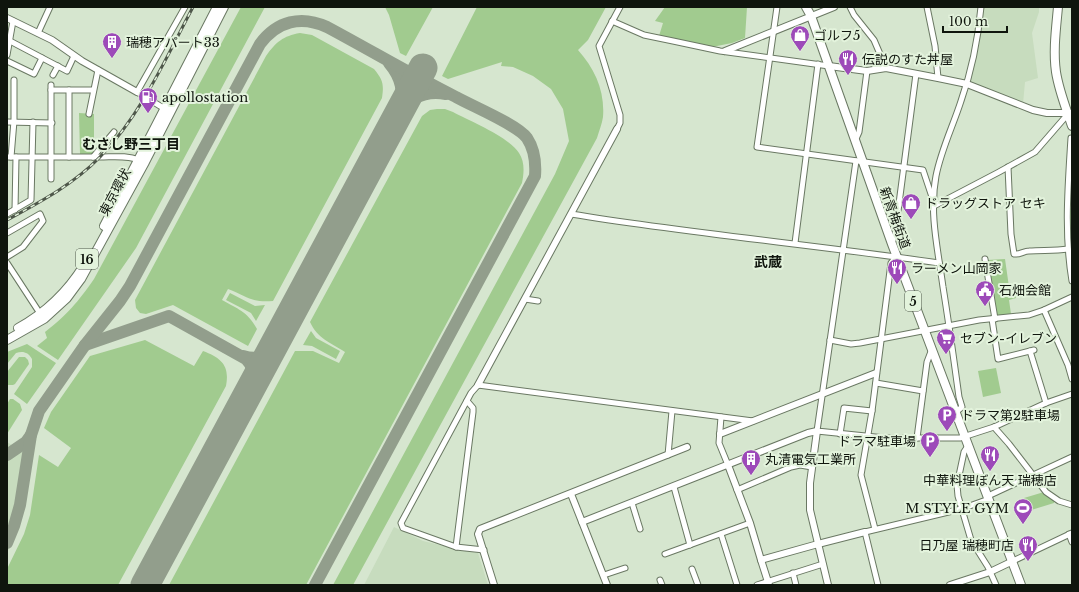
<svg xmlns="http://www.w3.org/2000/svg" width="1079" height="592" font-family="'Libre Baskerville','Noto Sans JP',serif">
<rect width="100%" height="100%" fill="#d6e6cf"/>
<g fill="#c7dcbe">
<polygon points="983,7 1039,7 1039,12 1032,33 1038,78 1025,82 1023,104 970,82 979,46"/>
<polygon points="7,442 31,457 17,530 7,553"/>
<polygon points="394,527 423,541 457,549 478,553 488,585 364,585"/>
</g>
<g fill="#a1cb8f">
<path d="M241 7H265L136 248 58 360 37 346 47 338 45 332C67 315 78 302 94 279Z"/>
<polygon points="385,7 433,7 406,56 400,53 389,15"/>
<path d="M477 7H606L588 40 578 50C595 69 605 91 603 117 602 124 599 131 597 138L353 585H333L555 174 569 141 563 109 551 89 533 76 513 67 501 66 502 62 448 79 442 76Z"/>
<polygon points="665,7 747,7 745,38 732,43 712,47 659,36 663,23 655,21"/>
<path d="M300 33 312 35 374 69C383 80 384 84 382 98L273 301C251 303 247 296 228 289L222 300C238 309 248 312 257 329L248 346 173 305 146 314 140 313 136 308 135 300 266 56C276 42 283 36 300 33Z"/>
<path d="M437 109H445L453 112C470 121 509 137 519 153 525 162 524 173 522 183L306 585H169L295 351H313L339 363 345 352C331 343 317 338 310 322L422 116 430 110Z"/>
<polygon points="79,113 94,114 94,154 80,154"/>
<polygon points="1005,259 1009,287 1014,287 1016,298 1009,300 1011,314 1005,317 996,317 987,260"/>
<polygon points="230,293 255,306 265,305 256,321 251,313 226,300"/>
<polygon points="311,331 316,338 340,351 336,359 312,346 303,345"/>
<path d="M145 340 194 366 203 351C221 358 230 365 226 386L118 585H7V569L24 534 30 515 39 455 58 467 71 448 44 428 51 412 90 356Z"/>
<path d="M27 344 56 363 27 404 14 394 32 367V359C28 352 23 351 16 353L7 364V352Z"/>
<polygon points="19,357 25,357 28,360 29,364 15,384 13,385 8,385 7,372"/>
<polygon points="996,368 1001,393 983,397 978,371"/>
<polygon points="10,399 13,399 20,404 22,410 7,434 7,404"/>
<polygon points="1044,492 1054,500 1054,503 1028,511 1024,498"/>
</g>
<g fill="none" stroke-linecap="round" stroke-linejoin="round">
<polyline stroke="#8fc676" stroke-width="8" points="1072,212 1072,229"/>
<g stroke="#929e8c" stroke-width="12">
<path d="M389 63C401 77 405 94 399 111"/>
<path d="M397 115C409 98 425 90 446 94"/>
<path d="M85 345 169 316 246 359C253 366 254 373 253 383"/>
<path d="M243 356C253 359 262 359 270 352"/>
<polyline points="7,455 26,442 31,435"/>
<path d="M7 543 14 526 20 505 31 435 39 411 85 345 120 301 130 286 260 44C277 21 301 15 327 27 370 50 412 75 456 97 472 106 518 125 527 138 535 150 536 163 535 176L315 585"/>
</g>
<polyline stroke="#929e8c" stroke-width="29" points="145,585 423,68"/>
<g stroke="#6a7863" stroke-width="7">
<g id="minor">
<polyline points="777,7 757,147 923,170 933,200"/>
<polyline points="850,7 854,15 874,40 886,68"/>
<polyline points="927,7 935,46 938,78"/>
<polyline points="612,21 644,35 673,41 720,51 829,66"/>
<polyline points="38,33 50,7"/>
<polyline points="10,41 67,71 74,56"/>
<polyline points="7,55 13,21"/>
<polyline points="7,61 34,74 42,58"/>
<polyline points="53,75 58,66"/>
<polyline points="51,85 51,179"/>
<polyline points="51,90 93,90"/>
<polyline points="165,109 137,92 185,7"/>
<polyline points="89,114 98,70"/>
<polyline points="7,122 52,123"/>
<polyline points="617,129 620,123 620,115 599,46 620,7"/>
<path d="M1072 138H1071C1068 186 1064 233 1072 281"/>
<polyline points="855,141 859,132 867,71"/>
<path d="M7 157C38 157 69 157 100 157 113 157 127 155 139 160"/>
<polyline points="11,157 14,121 14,80"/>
<polyline points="69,157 69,90"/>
<polyline points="93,157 114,132"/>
<polyline points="856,161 817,431 885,438 960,438 994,427 1046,403 1072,394"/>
<path d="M1008 167 1011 234 1014 254C1019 255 1024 251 1029 251 1043 250 1054 251 1068 249"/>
<polyline points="934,206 999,172 1035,152 1068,114"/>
<polyline points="15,210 16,157"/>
<polyline points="7,214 31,200 33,122"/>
<path d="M571 214C693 234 817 245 939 263"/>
<polyline points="7,233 40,214 43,221 23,247 7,257"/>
<polyline points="795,243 818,64"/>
<polyline points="892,243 895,234 916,74"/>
<polyline points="985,259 995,319"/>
<polyline points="7,263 41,315"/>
<polyline points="525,299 538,301"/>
<polyline points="1044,310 1068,365 1072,379"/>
<polyline points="992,319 998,359 1034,350"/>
<polyline points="830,340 851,344 860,343 979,320 1029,315 1044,310 1072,297"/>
<polyline points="1030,351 1046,403"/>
<polyline points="876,383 923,391"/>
<polyline points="478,385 753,421"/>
<polyline points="478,385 471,393 401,523 403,528 456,547 484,550"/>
<path d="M956 412 962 407 959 397C954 361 949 324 943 287 938 250 929 213 936 176 941 150 953 126 961 101 972 70 978 39 981 7"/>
<polyline points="721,417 719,443 728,465"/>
<polyline points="994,427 1009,444 1046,492 1059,501 1072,505"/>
<polyline points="840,434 844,408 872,411"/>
<polyline points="917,438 927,362 932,349"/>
<polyline points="968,446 964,452 957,485 958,496 971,540 988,567 996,585"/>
<polyline points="668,455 672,411"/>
<polyline points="674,487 690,545"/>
<polyline points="737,490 791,467 800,465 812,467"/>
<polyline points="988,496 1072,457"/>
<polyline points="632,503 640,529"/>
<polyline points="875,529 861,475 872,411 891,263 896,257"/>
<polyline points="721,534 737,585"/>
<polyline points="1069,534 1072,542"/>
<polyline points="456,547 473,412 473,408 467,401"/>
<polyline points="665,554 750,523"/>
<polyline points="1013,561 1072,533"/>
<polyline points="692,569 698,585"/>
<polyline points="793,573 796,585"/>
<polyline points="604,575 625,568"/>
<polyline points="660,580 662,585"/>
<polyline points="757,585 823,564"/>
<polyline points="878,585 865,532 961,509 989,499"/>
</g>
</g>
<g stroke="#6a7863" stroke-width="8">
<g id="tertiary">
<polyline points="7,18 52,40 82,61 137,92"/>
<polyline points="725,51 834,7"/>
<polyline points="829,66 867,71 886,68 938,78 967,84 1033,110 1047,113 1072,113"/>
<polyline points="478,385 617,129"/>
<polyline points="720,434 876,373"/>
<polyline points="728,465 750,523 761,560"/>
<polyline points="571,494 607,585"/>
<polyline points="582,522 808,433 817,431 810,483 810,510 828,585"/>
<polyline points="494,585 478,534 480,529 687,447"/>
<polyline points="769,585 761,560 818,544 865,532"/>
<polyline points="950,585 990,572 1013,561"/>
</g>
</g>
<g stroke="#6a7863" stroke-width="10">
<g id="primary">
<polyline points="806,7 811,16 892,244 1021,585"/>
<path d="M1058 7C1056 29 1053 51 1056 72 1059 91 1066 108 1072 126"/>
</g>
</g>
<g stroke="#6a7863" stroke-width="10">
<g id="trunk">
<polyline points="104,226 217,7"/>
<path d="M18 328C45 313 68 291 84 265"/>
<polyline points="7,340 44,319 67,298 81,279 145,162 224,7"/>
</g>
</g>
<use href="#minor" stroke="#fff" stroke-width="5"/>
<use href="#tertiary" stroke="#fff" stroke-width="6"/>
<use href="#primary" stroke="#fff" stroke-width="8"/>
<use href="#trunk" stroke="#fff" stroke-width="8"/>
<g stroke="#4e574a" stroke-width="3">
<path id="rail" d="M7 220C40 202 74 184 100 157 141 115 166 58 193 7"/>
</g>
<use href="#rail" stroke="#e3f3dc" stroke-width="1.5" stroke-dasharray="4.5" stroke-linecap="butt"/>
</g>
<defs>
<g id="shop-pin" transform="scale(1)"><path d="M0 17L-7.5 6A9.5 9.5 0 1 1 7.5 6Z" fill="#9d4ab9" stroke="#e3f3dc"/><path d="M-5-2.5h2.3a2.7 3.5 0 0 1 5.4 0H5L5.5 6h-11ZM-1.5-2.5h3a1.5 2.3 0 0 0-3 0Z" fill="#fff"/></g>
<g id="building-pin" transform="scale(1)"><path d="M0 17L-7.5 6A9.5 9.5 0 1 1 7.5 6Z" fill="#9d4ab9" stroke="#e3f3dc"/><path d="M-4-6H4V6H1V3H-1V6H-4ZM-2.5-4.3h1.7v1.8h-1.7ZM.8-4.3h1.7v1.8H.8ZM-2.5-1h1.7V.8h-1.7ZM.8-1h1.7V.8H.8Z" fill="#fff"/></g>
<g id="restaurant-pin" transform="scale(1)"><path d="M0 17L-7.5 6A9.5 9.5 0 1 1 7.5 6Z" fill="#9d4ab9" stroke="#e3f3dc"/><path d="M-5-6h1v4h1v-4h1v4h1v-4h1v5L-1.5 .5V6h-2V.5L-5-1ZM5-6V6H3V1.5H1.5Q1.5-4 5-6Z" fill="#fff"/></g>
<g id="fuel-pin" transform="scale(1)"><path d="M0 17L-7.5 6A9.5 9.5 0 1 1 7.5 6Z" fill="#9d4ab9" stroke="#e3f3dc"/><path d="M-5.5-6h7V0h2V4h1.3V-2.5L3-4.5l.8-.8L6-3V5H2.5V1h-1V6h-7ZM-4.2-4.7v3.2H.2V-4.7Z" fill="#fff"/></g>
<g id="civic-pin" transform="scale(1)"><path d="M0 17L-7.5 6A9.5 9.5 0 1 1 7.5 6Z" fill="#9d4ab9" stroke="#e3f3dc"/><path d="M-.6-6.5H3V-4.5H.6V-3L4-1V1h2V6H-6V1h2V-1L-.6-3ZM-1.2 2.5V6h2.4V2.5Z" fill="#fff"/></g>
<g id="supermarket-pin" transform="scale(1)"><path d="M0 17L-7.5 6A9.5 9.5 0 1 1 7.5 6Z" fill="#9d4ab9" stroke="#e3f3dc"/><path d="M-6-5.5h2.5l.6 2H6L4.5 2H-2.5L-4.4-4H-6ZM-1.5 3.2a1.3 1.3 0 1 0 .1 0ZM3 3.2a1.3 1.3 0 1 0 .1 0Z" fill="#fff"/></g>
<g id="parking-pin" transform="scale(1)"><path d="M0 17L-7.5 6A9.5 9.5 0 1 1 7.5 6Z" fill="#9d4ab9" stroke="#e3f3dc"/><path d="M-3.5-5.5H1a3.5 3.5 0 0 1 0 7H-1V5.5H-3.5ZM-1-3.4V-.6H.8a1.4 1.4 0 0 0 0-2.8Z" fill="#fff"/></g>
<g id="stadium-pin" transform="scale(1)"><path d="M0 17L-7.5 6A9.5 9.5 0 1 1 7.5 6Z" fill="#9d4ab9" stroke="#e3f3dc"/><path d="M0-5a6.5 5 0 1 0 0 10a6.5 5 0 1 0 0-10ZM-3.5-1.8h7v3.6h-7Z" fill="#fff"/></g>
</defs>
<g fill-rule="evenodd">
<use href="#shop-pin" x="800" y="35"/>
<use href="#building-pin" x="112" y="42"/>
<use href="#restaurant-pin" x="848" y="59"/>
<use href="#fuel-pin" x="148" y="97"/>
<use href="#shop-pin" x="911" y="203"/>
<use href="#restaurant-pin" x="897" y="268"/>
<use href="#civic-pin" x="985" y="290"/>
<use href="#supermarket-pin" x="946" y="338"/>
<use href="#parking-pin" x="947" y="415"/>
<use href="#parking-pin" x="930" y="441"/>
<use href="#restaurant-pin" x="990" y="455"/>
<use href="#building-pin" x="751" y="459"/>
<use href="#stadium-pin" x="1023" y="508"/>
<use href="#restaurant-pin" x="1028" y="545"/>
</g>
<g text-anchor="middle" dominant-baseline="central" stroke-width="4" stroke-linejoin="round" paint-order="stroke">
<g fill="#e3f3dc" stroke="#4f584b" stroke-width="1">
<rect x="76" y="249" width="22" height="20" rx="3"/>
<rect x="905" y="291" width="16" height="20" rx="3"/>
</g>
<g font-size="12" font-weight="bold" fill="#0f150d">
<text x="87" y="259">16</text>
<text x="913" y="301">5</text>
</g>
<g font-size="13" fill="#0f150d" stroke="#e3f3dc" text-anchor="start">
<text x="814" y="35">ゴルフ5</text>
<text x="126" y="42">瑞穂アパート33</text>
<text x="862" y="59">伝説のすた丼屋</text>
<text x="162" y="97">apollostation</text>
<text x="925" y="203">ドラッグストア セキ</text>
<text x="911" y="268">ラーメン山岡家</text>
<text x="999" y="290">石畑会館</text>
<text x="960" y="338">セブン-イレブン</text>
<text x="961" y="415">ドラマ第2駐車場</text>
<text x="916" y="441" text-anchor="end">ドラマ駐車場</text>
<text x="765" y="459">丸清電気工業所</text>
<text x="990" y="480" text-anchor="middle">中華料理ぼん天 瑞穂店</text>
<text x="1009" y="508" text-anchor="end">M STYLE GYM</text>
<text x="1014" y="545" text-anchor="end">日乃屋 瑞穂町店</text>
</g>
<g font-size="13" fill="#0f150d" stroke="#e3f3dc">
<text transform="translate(115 192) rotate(-62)">東京環状</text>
<text transform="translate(895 218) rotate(70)">新青梅街道</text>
</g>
<g font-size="14" font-weight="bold" fill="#0f150d" stroke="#e3f3dc">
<text x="131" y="144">むさし野三丁目</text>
<text x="768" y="262">武蔵</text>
</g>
</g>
<rect width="1079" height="592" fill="none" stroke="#0f150d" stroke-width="16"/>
<path d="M943 26v6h64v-6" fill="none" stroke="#0f150d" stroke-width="2"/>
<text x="949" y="26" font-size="12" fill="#0f150d" stroke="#e3f3dc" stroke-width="3" paint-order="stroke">100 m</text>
</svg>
